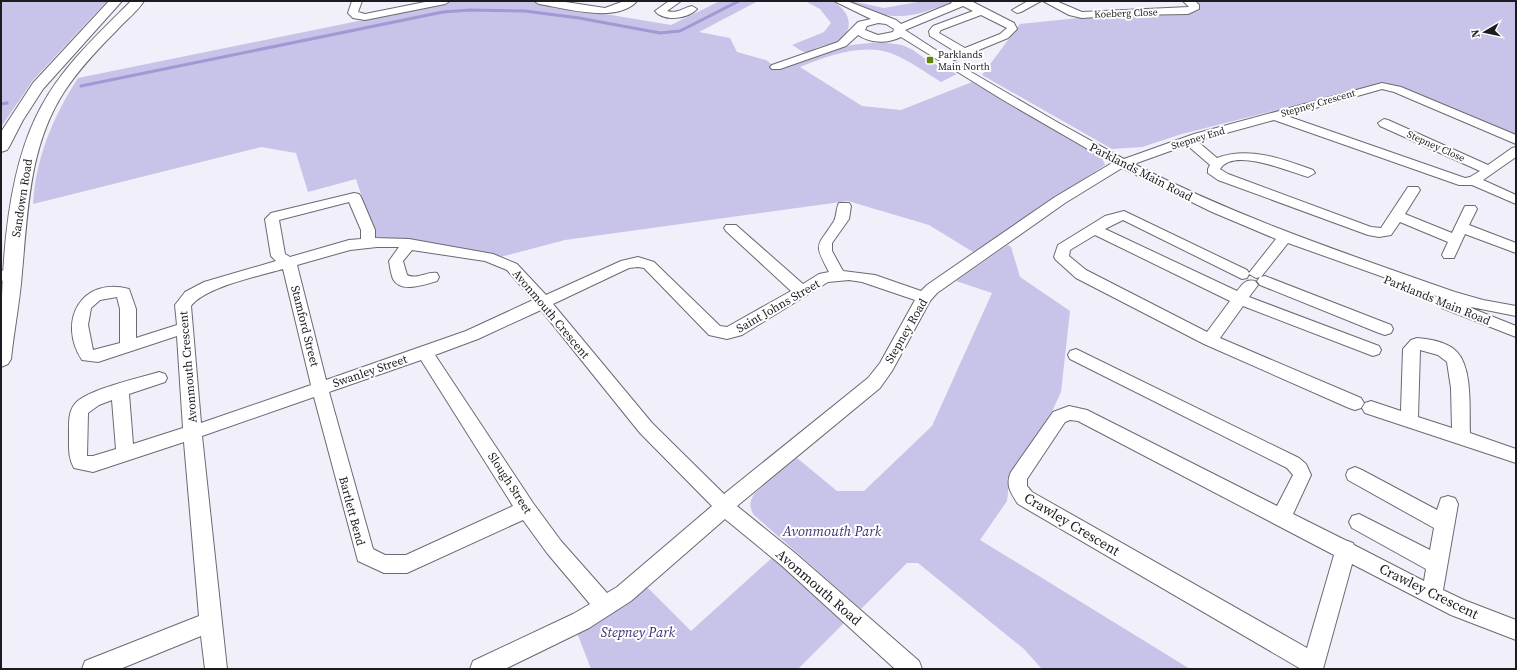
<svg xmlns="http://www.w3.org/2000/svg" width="1517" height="670" font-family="'Source Serif 4',serif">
<rect width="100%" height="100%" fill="#f0effa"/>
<g fill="#c7c3e9">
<polygon points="1,1 107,1 33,80 1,127"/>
<path d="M456 1H527L671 25 720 1H758L699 32 730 38 737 52 766 60 778 69 851 45 880 42 902 45 913 50 928 61 957 74 941 82C925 72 910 61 893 54 865 42 826 56 800 67L862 106 901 110 972 82 1101 156 1105 165 973 252 929 225 848 201 565 240 500 257 479 251 399 239 375 238 356 179 308 192 296 153 261 147 33 204C36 157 53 117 78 78Z"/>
<path d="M805 1C813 1 822 0 830 1 846 6 857 26 841 39 834 45 827 44 819 47 813 49 811 53 805 52 800 51 796 47 792 45L824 32 831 23 820 9Z"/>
<path d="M851 1 884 8 923 1 950 2C946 6 939 8 933 9 899 21 882 17 851 3Z"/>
<polygon points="1192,1 1516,1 1516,137 1380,84 1182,134 1142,147 1112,149 982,75 1020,24 1127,13 1191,13 1199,11 1200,6"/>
<path d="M1008 245 1011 247 1020 277 1070 311 1061 392 1049 418 1010 474 1007 501 980 540 1190 669H1042L1024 649 918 563H907L861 609 754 515C749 507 749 501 755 493L797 458 837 491H864L932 426 992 293 956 281Z"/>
<polygon points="773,557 844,623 798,669 591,669 576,630 644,584 691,631"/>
</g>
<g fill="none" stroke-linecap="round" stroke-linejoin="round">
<g stroke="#a099d4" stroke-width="3">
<polyline points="81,86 443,12 470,10 525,11 579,18 660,33 680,31 739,1"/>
<polyline points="1,104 7,103"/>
</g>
<g stroke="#6b6a73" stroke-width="2">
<g id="minor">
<polygon points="352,1 362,1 358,12 365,14 430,1 450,1 445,4 365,20 353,18 348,13"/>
<path d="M534 1H559L605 8 624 1H637C617 24 565 8 539 4Z"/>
<path d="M669 1H681L667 11C677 14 683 8 692 6L697 9C688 19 664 22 655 11Z"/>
<path d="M834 1H847L896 20 901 24 952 3 950 1H971L1014 23 1017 29 1008 38 952 61 1057 122 1124 159 1194 134 1382 83 1401 87 1516 135V144L1394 92 1382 89 1287 116 1465 178 1470 177 1480 171 1380 126 1378 123 1384 119 1388 120 1488 165 1512 148 1516 147V157L1483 180 1516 195V204L1472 185H1459L1274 120 1197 141 1217 158C1249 146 1283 159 1313 170L1315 173 1308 177C1290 172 1234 147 1220 169L1228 174 1371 227 1381 228 1408 187H1418L1420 190 1405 214 1452 233 1465 206H1475L1477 209 1469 225 1516 243V253L1465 234 1454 258H1444L1442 255 1448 242 1400 222 1391 235 1379 237 1368 235 1218 180 1208 173V169L1210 165 1187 145 1134 164C1239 218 1344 253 1455 292L1483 300 1516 306V316L1466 306 1516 326V337L1442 308 1439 304 1442 300 1445 299 1288 243 1261 277 1256 278 1249 274 1247 278 1242 279 1123 220 1105 229 1237 291C1243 284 1245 279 1255 281L1258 285 1249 297 1379 346 1381 350 1379 354 1373 356 1243 306 1220 338 1361 398 1364 403 1361 408 1355 410 1349 408 1204 344 1076 278 1056 260 1054 257 1058 245 1105 216 1124 211 1247 270 1249 273 1276 239 1212 212 1122 168 1065 203 937 293 930 301 892 371 880 388 737 506 795 553 919 661 922 669H895L781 565 725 519 631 601 589 628 505 669H470L473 661 573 614 590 604 547 553 523 520 407 573H384L358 561 314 397 202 436 227 669H205L201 636 120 669H82L85 661 199 616 184 442 93 472 74 468C68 457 69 448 69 435 69 426 68 413 74 405 84 390 140 378 159 372L165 374 167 378 165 382 129 394 133 444 183 428 177 336 98 362 82 360C57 322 81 276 129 289L136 309V338L177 325 175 305 185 292 204 282 276 261 271 256 265 219 271 213 354 193 359 194 361 197 375 230V238L409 239 493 254 517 264 546 295 621 261 638 257 654 262 720 326 727 327 791 291 726 231 724 228 726 225H736L803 284 819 274 829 272C813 242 817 248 834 221 837 215 836 208 839 203H849L851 206 849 219 832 243V251L843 271 875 275 921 291 927 285 1055 197 1112 163 1003 100 901 37C887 44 870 43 858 35L846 46 780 69H772L770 67 772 65 838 42 858 22 871 19ZM963 6 973 11 933 26 929 31 930 36 956 52 945 56 905 30ZM981 15 1007 28 1000 34 965 48 939 33 941 30ZM878 23 886 24 894 29 893 32 878 35 865 30 867 26ZM349 202 361 230V239L349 240 290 257 285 254 279 220ZM1095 235 1230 301 1207 332 1086 270 1069 256 1070 250ZM377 247H399L389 261C390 267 391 274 393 279 401 294 426 284 437 281L439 277 437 273C427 271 417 280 407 275L403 261 412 250 485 261 507 270 533 300 466 331 326 380 297 265 350 250ZM638 267 644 268 709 335 727 339 742 335 828 282 849 280 862 282 915 300 880 363 868 378 724 494 652 423 553 304 629 268ZM283 269 311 385 201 423 191 306C205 287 259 276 283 269ZM117 297 120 309V343L93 350 88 325 91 308 100 300ZM541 310 640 433 712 506 617 587 607 593 561 541 533 503 435 355 478 339ZM421 360 513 506 406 555H385L373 549 329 392ZM112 400 116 449 93 456H87L88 413 99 405Z"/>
<polygon points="1028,1 1041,1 1021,12 1017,13 1012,10"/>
<polygon points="1043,1 1056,1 1082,12 1189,7 1183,1 1195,1 1199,5 1199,9 1188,14 1123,15 1082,18 1069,15"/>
<polygon points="13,268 18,269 20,273 18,277 1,281 1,271"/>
<polygon points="1265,276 1391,325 1393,329 1391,333 1385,335 1379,333 1260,285 1257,281 1260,277"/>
<path d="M1417 338C1430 339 1448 342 1457 352 1473 369 1469 411 1470 433L1516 449V463L1365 413 1362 408 1365 403 1371 401 1401 411 1403 349 1411 340ZM1420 350 1438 355 1447 362 1451 388 1452 428 1418 417Z"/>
<path d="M1076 349 1299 458 1306 464 1311 475 1293 514 1345 540 1353 543 1354 545 1424 581 1426 569 1352 528 1349 522 1352 516 1359 514 1430 550 1434 528 1348 480 1346 475 1348 470 1355 467 1362 470 1437 510 1441 498 1448 496 1455 498 1458 504 1443 590 1464 600 1516 620V640L1451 615 1352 564 1323 669H1301L1018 504C1011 493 1005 485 1011 472L1053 412 1069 406 1087 410 1277 506 1293 475 1287 468 1070 359 1068 355 1070 351ZM1070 420 1078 421 1334 555 1307 648 1032 492 1027 486V479L1065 422Z"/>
</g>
</g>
<g stroke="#6b6a73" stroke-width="2">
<g id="major">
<polygon points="109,1 122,1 43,89 23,120 9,147 7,150 1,152 1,132 33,83"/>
<path d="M131 1H144C137 12 126 20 117 30 98 49 79 69 64 92 29 146 28 210 22 272 20 301 14 330 11 359L8 364 1 367C1 287 2 178 41 107 63 66 98 34 131 1Z"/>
</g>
</g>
<use href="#minor" fill="#fff" fill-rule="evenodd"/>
<use href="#major" fill="#fff" fill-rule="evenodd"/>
</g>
<rect fill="#638503" stroke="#fff" stroke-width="1.5" x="926" y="56" width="8" height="8" rx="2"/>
<g text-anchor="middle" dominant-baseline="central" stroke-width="4" stroke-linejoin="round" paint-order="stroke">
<g font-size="10" fill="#1c1c20" stroke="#fff">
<text transform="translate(1126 13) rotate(-2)">Koeberg Close</text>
<text transform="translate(1318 103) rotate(-16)">Stepney Crescent</text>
<text transform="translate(1198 138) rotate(-17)">Stepney End</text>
<text transform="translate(1436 146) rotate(24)">Stepney Close</text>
</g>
<g font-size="10" fill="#1c1c20" stroke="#fff" text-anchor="start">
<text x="938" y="54">Parklands<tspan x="938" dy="12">Main North</tspan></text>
</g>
<g font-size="12" fill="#1c1c20" stroke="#fff">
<text transform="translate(1141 172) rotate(27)">Parklands Main Road</text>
<text transform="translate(22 198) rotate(-81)">Sandown Road</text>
<text transform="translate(1437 300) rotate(22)">Parklands Main Road</text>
<text transform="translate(778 306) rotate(-30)">Saint Johns Street</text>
<text transform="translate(551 314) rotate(50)">Avonmouth Crescent</text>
<text transform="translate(305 326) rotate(76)">Stamford Street</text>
<text transform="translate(906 331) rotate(-60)">Stepney Road</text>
<text transform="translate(188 367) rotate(-95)">Avonmouth Crescent</text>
<text transform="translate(370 371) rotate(-19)">Swanley Street</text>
<text transform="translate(510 483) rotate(57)">Slough Street</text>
<text transform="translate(352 511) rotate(75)">Bartlett Bend</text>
</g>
<g font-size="14" fill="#1c1c20" stroke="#fff">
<text transform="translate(1072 524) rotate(31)">Crawley Crescent</text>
<text transform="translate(819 587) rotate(41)">Avonmouth Road</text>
<text transform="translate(1429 591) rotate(26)">Crawley Crescent</text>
</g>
<g font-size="14" font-style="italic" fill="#3f2f76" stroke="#fff">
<text x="832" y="531">Avonmouth Park</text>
<text x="638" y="632">Stepney Park</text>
</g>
</g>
<rect width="1517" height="670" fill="none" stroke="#1c1c20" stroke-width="4"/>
<g transform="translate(1485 32) rotate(261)" stroke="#ffffff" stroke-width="3" paint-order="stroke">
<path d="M0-3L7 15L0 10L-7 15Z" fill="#1c1c20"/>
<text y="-6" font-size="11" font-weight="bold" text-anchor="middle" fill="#1c1c20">N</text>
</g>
</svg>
